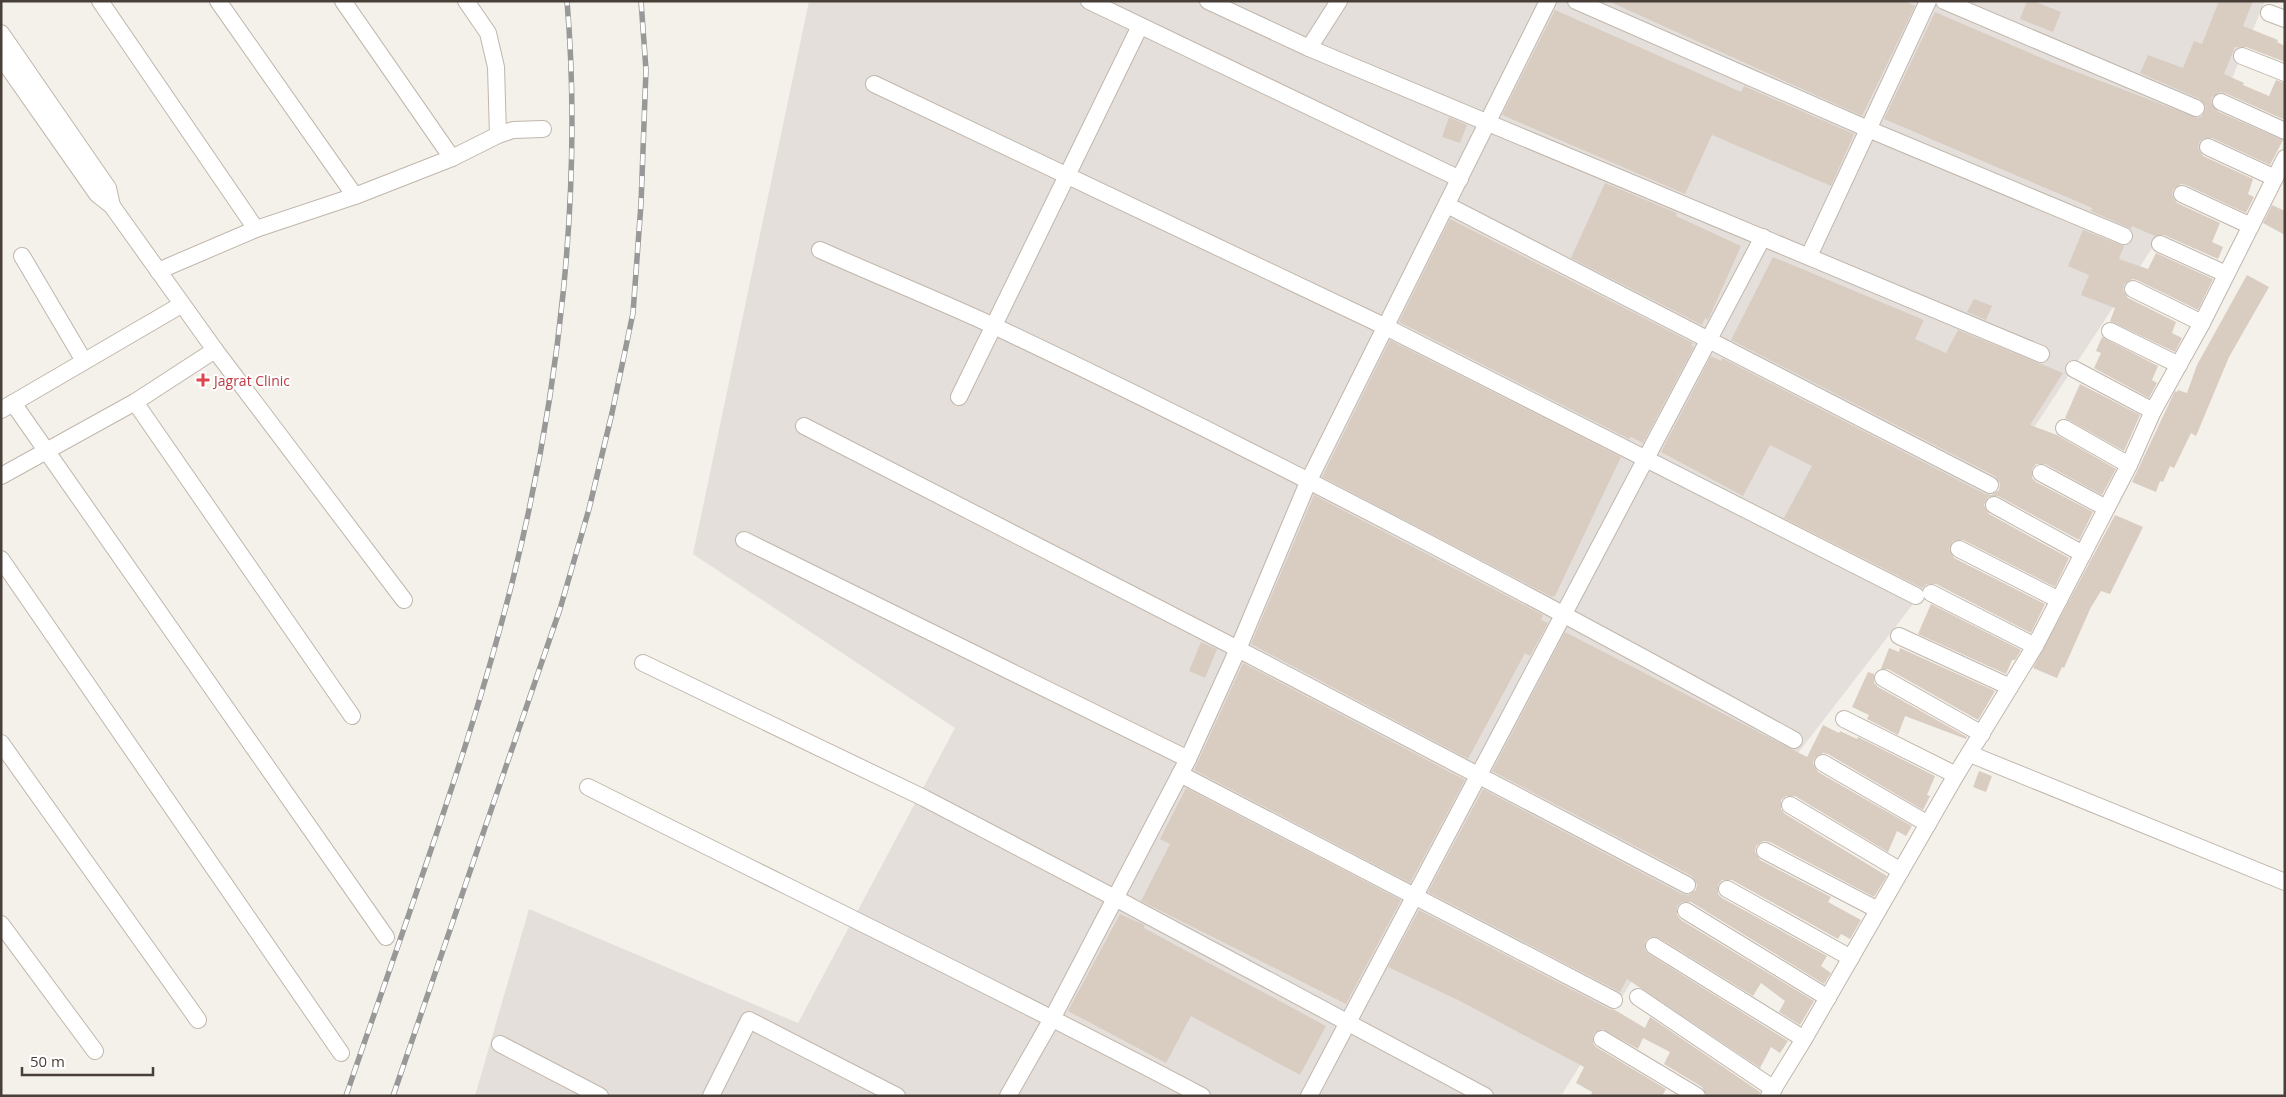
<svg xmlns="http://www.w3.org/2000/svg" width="2286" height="1097" font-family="'Open Sans',sans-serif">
<rect width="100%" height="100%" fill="#f4f0ea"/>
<polygon fill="#e4dfdb" points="809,1 2265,1 2196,163 2185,173 2158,239 1947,560 1670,919 1561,1096 475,1096 529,909 798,1023 955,728 693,554"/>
<g fill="#d9cdc2">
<polygon points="1608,1 1905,1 1915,6 1862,116"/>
<polygon points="2027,1 2033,1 2061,12 2053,32 2020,19"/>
<polygon points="2219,1 2253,1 2243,26 2278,40 2277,42 2285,46 2285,62 2246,47 2235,47 2224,74 2244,83 2243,85 2269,96 2276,80 2285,83 2285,120 2225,93 2220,92 2212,97 2211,103 2217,111 2283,140 2270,165 2212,138 2203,139 2199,142 2198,148 2203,156 2253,179 2248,194 2254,197 2246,213 2186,185 2181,184 2173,189 2172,195 2177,203 2220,223 2212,242 2223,247 2218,259 2164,235 2155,236 2132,226 2131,229 2091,211 2092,208 2083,204 1884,119 1935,12 2053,63 2198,118 2202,116 2206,107 2200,99 2140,73 2148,55 2183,68 2194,41 2202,44"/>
<polygon points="1555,10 1741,92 1744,86 1854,134 1831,186 1712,135 1685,194 1502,115"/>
<polygon points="1449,117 1467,125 1460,143 1442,137"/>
<polygon points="1605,183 1677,213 1676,216 1741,246 1708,320 1705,318 1702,325 1571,258"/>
<polygon points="2272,205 2285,211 2285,235 2263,223"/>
<polygon points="1450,219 1693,343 1691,346 1694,347 1643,443 1631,437 1629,439 1399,322"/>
<polygon points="2083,230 2124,246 2119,259 2148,269 2156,253 2213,279 2198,310 2137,280 2132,279 2124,284 2123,290 2128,298 2176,322 2172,333 2182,338 2175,352 2110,321 2115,308 2081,295 2089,275 2068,266"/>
<polygon points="1773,257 1924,320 1915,339 1946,353 1958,330 2063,373 2030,425 2057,435 2116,469 2102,495 2045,464 2036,464 2032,469 2032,478 2036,482 2093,512 2079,540 1998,496 1988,497 1984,505 1989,514 2069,558 2055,587 1963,540 1953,541 1949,549 1954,558 2045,604 2031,633 1936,584 1926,584 1922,588 1784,518 1812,466 1770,445 1743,496 1661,452 1711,356 1721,361 1722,358 1985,494 1991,495 1999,490 2000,484 1995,476 1731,340"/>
<polygon points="2247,275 2269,287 2229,357 2196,436 2191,433 2174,468 2170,466 2163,482 2160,481 2156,492 2132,482 2175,391 2177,392 2178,390 2187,393 2197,365"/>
<polygon points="1974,299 1992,306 1986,320 1967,312"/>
<polygon points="2102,337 2158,366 2152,380 2157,383 2149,398 2094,368 2101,353 2096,351"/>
<polygon points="1390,340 1621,457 1555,596 1552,597 1322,477"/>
<polygon points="2080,384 2140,415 2124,451 2065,418"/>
<polygon points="1314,495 1543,615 1541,620 1548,623 1530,656 1525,653 1468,759 1251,644"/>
<polygon points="2115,515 2143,527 2110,594 2101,591 2091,607 2064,668 2062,667 2057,678 2033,668"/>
<polygon points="1931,604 2021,650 2015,660 2012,660 2006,674 1918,634"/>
<polygon points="1565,632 1807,757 1823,725 1839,733 1840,731 1857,739 1858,737 1935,776 1927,795 1930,796 1923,810 1828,754 1823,753 1815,758 1813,763 1818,772 1912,826 1906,836 1897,831 1888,852 1795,796 1786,796 1781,800 1781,809 1785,814 1887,876 1874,897 1770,842 1764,841 1756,846 1755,852 1760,860 1831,897 1828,902 1861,920 1850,939 1841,934 1838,939 1732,880 1722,880 1718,885 1718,894 1722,898 1827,956 1821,966 1831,973 1824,984 1691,902 1682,902 1677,906 1677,915 1681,920 1814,1001 1800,1025 1779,1012 1785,1001 1761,983 1753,996 1659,938 1650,937 1645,941 1645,950 1649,954 1788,1041 1780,1053 1771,1047 1760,1068 1627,979 1620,992 1428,892 1483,789 1682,894 1688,895 1696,890 1697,884 1692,876 1492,771"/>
<polygon points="1201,642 1217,649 1205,678 1189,671"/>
<polygon points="1889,648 1899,652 1900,648 1995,691 1978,720 1888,669 1881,669"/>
<polygon points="1243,663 1465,780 1410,883 1194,770"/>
<polygon points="1868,672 1874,674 1874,683 1878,687 1967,737 1966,739 1905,716 1898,735 1867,719 1869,715 1852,707"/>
<polygon points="1979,771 1992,776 1986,792 1973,787"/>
<polygon points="1186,788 1401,900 1346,1004 1141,901 1170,844 1160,839"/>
<polygon points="1419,910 1609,1009 1615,1010 1645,1028 1650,1017 1760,1092 1759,1096 1707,1096 1702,1087 1664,1064 1670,1052 1643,1038 1638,1049 1602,1029 1593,1034 1593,1043 1596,1047 1666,1089 1662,1096 1591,1096 1592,1092 1576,1083 1584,1067 1458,1000 1388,967"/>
<polygon points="1120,914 1145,925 1144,928 1326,1026 1300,1075 1191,1016 1166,1063 1068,1011"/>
</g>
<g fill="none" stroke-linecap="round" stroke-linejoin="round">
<g stroke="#c0b6ac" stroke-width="18">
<g id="minor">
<polyline points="100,1 256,229"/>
<polyline points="218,1 355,196"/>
<polyline points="343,1 452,158"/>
<polyline points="466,1 488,33 496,67 498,135"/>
<polyline points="1089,1 1460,179"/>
<polyline points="1208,1 1309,48 2041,354"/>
<polyline points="1576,1 1868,129 2124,236"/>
<polyline points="1944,1 2196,108"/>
<polyline points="2269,13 2285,19"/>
<polyline points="1,33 108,188 112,206"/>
<polyline points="1309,48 1339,1"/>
<polyline points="2242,56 2285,73"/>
<polyline points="1,57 97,194 112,206 215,350 135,402 1,476"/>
<polyline points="874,84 1386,327 1916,596"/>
<polyline points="2221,102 2285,131"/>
<polyline points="2208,147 2275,178"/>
<polyline points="2182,194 2251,226"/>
<polyline points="1447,205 1990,485"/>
<polyline points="2160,244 2226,274"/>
<path d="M820 250C878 276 938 300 996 327 1267 455 1531 595 1794 740"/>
<polyline points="22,256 84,361"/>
<polyline points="1809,256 1928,1"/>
<polyline points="158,271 256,229 355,196 452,158 498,135 513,130 543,129"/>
<polyline points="2133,289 2202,323"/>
<polyline points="2110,331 2179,365"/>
<polyline points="215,350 404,600"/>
<polyline points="2074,369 2153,411"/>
<polyline points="959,397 1140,26"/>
<polyline points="135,402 352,716"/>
<polyline points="13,403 386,937"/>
<polyline points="1,410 181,305"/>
<polyline points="804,426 1238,649 1687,885"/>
<polyline points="2064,428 2129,465"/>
<polyline points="2041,473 2106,508"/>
<polyline points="1994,505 2083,554"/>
<polyline points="744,540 1188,759"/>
<polyline points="1959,549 2059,600"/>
<polyline points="1,559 341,1053"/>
<polyline points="1931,593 2035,646"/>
<polyline points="1899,636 2010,687"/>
<polyline points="643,663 924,798 1115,898 1485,1096"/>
<polyline points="1883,678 1982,734"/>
<polyline points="1844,719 1956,775"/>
<polyline points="1,743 198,1020"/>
<polyline points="1970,754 2285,882"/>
<polyline points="1823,763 1928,824"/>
<polyline points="1180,774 1614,1000"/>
<path d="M588 787C793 890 999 989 1202 1096"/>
<polyline points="1790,805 1901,871"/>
<polyline points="1765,851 1878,910"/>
<polyline points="1727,889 1851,958"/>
<polyline points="1686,911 1828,998"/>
<polyline points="1,924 95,1051"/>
<polyline points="1654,946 1804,1039"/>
<polyline points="1638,997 1774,1089"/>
<polyline points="1602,1039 1697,1096"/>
<polyline points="500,1044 600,1096"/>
<polyline points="711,1096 749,1020 897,1096"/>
<polyline points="1008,1096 1053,1017 1188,759 1238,649 1309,480 1548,1"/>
<polyline points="1309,1096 1763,237"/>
<polyline points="1769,1096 1804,1039 1956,775 2035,646 2129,465 2153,411 2202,323 2285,158"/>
</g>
</g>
<use href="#minor" stroke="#fff" stroke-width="16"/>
<g stroke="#989898" stroke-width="5.5">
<g id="rail">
<path d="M346 1096C404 925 469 754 513 579 559 394 583 191 567 1"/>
<polyline points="393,1096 560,609 589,509 612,413 633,313 641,204 646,70 641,1"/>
</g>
</g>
<use href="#rail" stroke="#fff" stroke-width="4" stroke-dasharray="11" stroke-linecap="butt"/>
</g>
<path fill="#e0444e" stroke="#fff" stroke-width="2" d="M200.5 372.5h5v5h5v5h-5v5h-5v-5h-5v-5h5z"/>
<g text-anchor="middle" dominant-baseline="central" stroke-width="4" stroke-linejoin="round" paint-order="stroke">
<g font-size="14" fill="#be3a42" stroke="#fff" text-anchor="start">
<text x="214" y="380">Jagrat Clinic</text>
</g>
</g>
<rect width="2286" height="1097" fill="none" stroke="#483f38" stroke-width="5"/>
<path d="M22 1067v8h131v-8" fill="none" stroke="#483f38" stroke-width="2.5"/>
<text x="30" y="1067" font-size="15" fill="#483f38" stroke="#ffffff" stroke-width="4" paint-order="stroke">50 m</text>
</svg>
